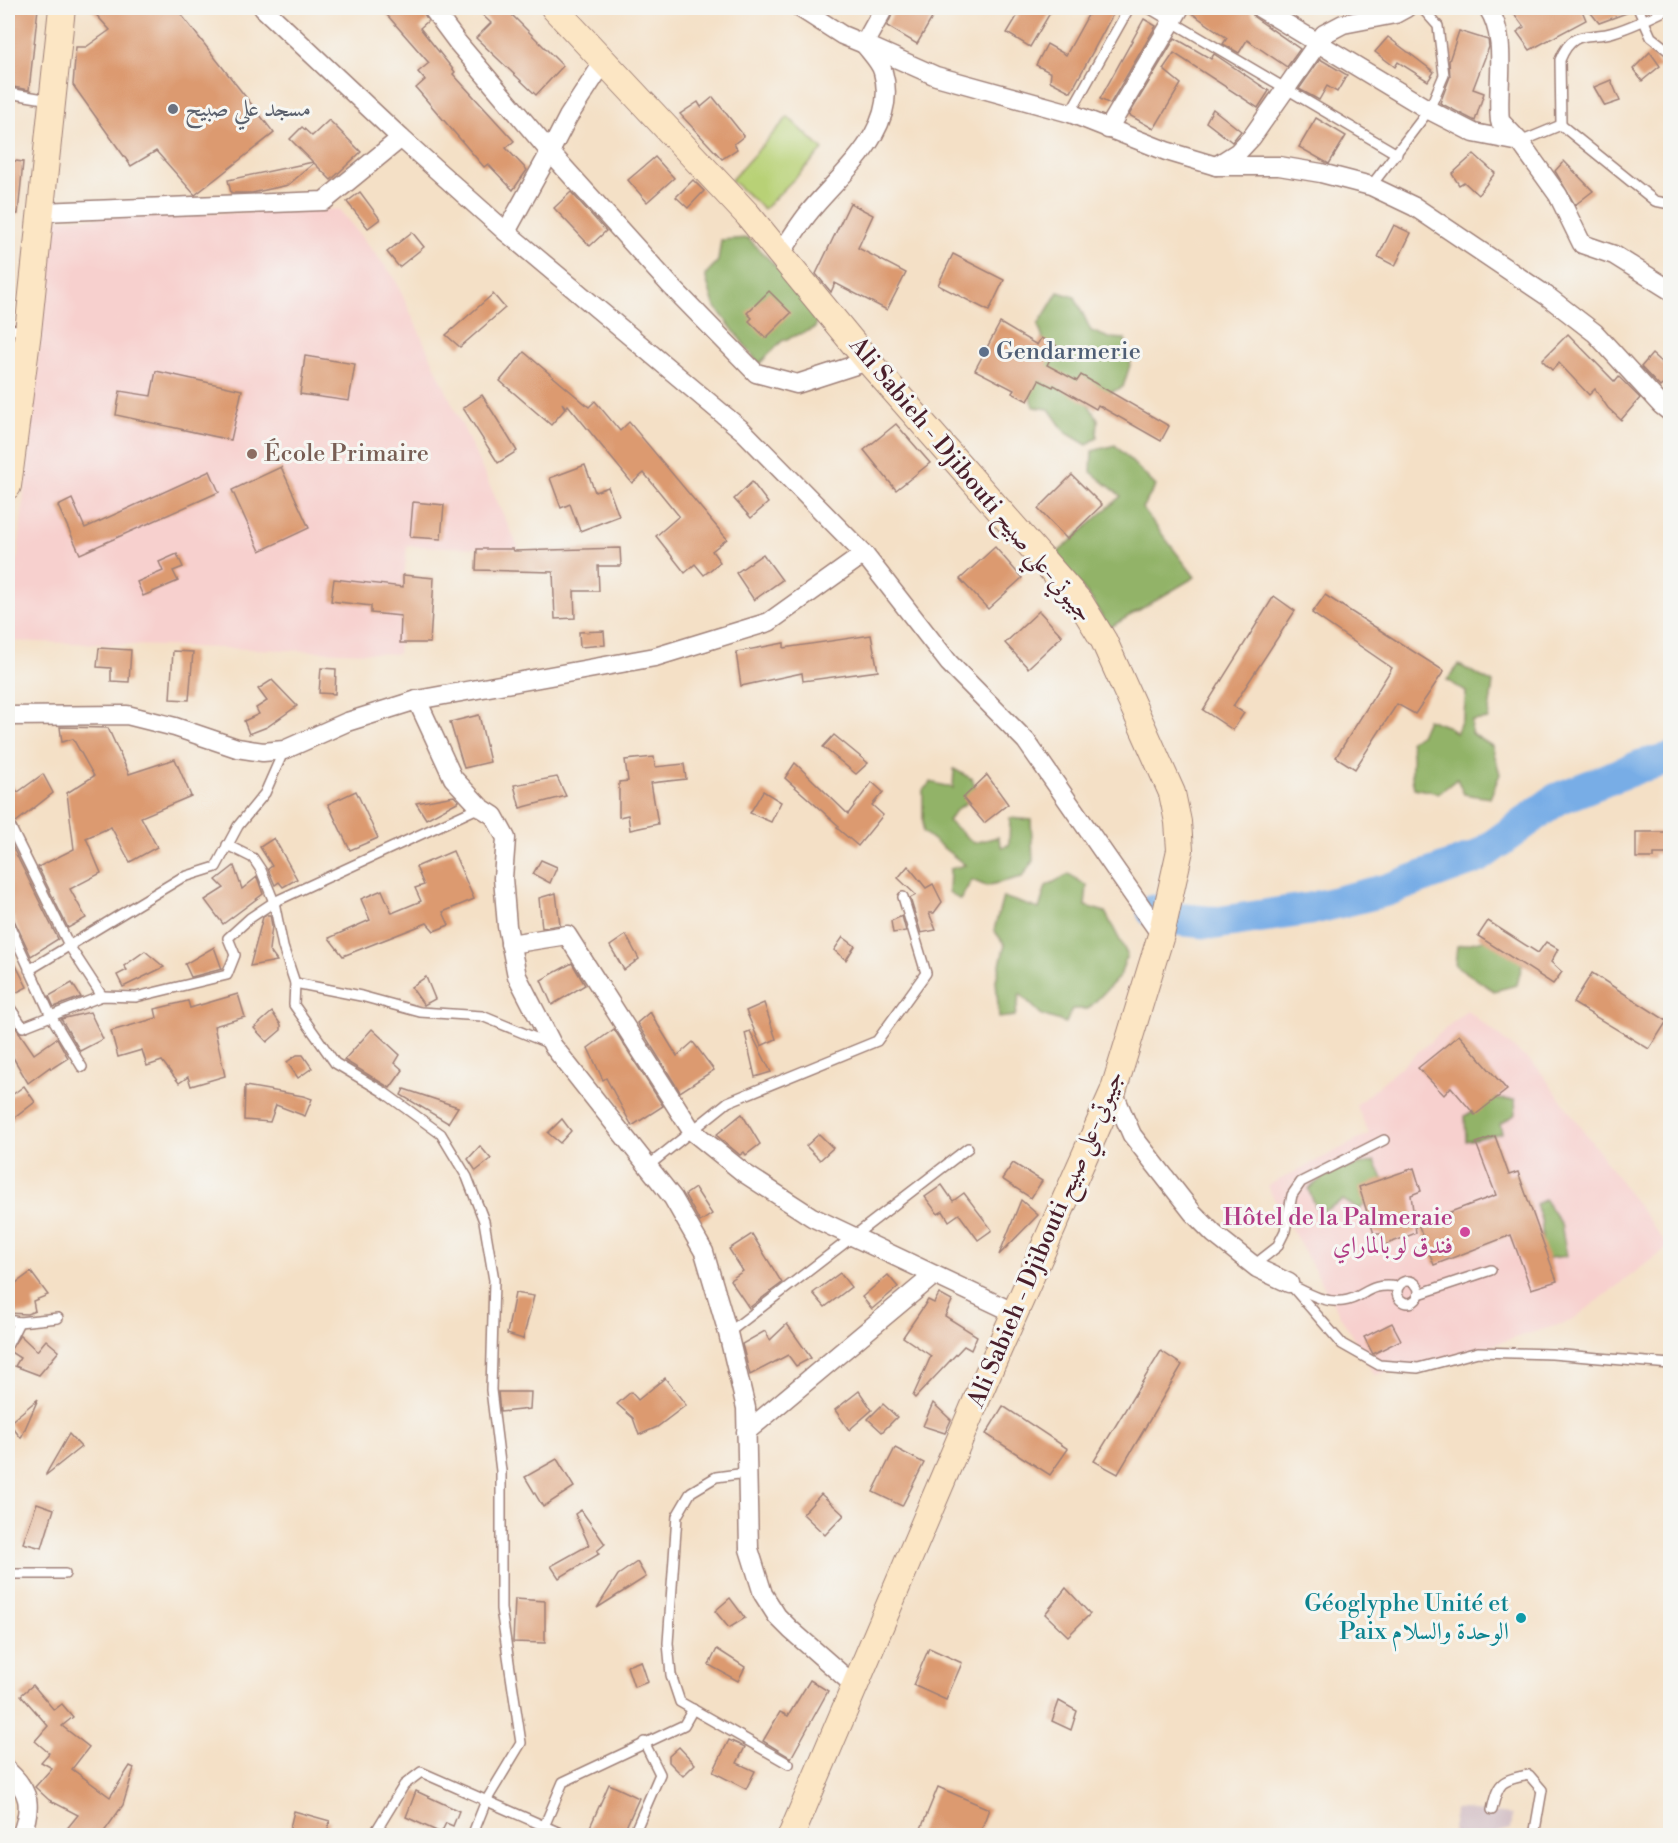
<svg xmlns="http://www.w3.org/2000/svg" width="1678" height="1843" font-family="'Libre Bodoni',Amiri,serif">
<rect width="100%" height="100%" fill="#f6f6f2"/>
<filter id="ink" filterUnits="userSpaceOnUse"><feTurbulence type="fractalNoise" baseFrequency=".0167" numOctaves="2"/><feDisplacementMap in="SourceGraphic" scale="12" xChannelSelector="R" yChannelSelector="G"/><feConvolveMatrix kernelMatrix="1 2 1 2 8 2 1 2 1" color-interpolation-filters="sRGB"/></filter>
<filter id="wash" filterUnits="userSpaceOnUse"><feTurbulence type="fractalNoise" baseFrequency=".008" numOctaves="4" result="noise"/><feDisplacementMap in="SourceGraphic" scale="24" xChannelSelector="R" yChannelSelector="G"/><feGaussianBlur stdDeviation="1.35" result="paint"/><feColorMatrix in="noise" values="0 0 0 0 0 0 0 0 0 0 0 0 0 0 0 0 0 1.4 0 .05"/><feComposite in="paint" operator="in"/></filter>
<g filter="url(#wash)">
<rect width="100%" height="100%" fill="#f4e0c6"/>
<g fill="#f7d0ce">
<polygon points="339,209 394,277 519,549 407,546 398,654 9,641 52,219"/>
<polygon points="1467,1010 1538,1068 1668,1247 1571,1321 1439,1361 1374,1375 1267,1186 1369,1134 1356,1105"/>
</g>
<polygon fill="#d2bec4" points="1454,1809 1512,1815 1510,1829 1499,1832 1498,1835 1452,1836"/>
<polygon fill="#b8d176" stroke="#817850" stroke-width="1.5" points="788,117 823,150 764,209 731,180"/>
<g fill="#92b367" stroke="#6e6949" stroke-width="1.5">
<polygon points="748,238 820,311 815,328 782,341 759,364 714,305 705,275 718,261 721,240"/>
<polygon points="1058,292 1075,297 1091,331 1109,338 1125,339 1131,362 1123,387 1107,394 1079,391 1098,419 1097,437 1087,445 1065,432 1049,409 1034,407 1029,392 1048,353 1038,325"/>
<polygon points="1115,445 1156,486 1142,508 1195,577 1109,628 1092,600 1055,555 1121,496 1091,472 1092,451"/>
<path d="M1459 665 1493 683 1488 719 1472 721 1471 733 1492 746 1500 774 1490 798 1464 794 1457 779 1439 793 1414 788C1408 768 1416 760 1410 741L1420 735 1427 719 1449 727 1456 734 1464 714 1466 692 1447 680Z"/>
<polygon points="954,769 972,779 979,795 957,809 948,821 974,843 998,837 1002,847 1009,845 1010,818 1031,820 1033,861 1022,877 986,886 972,880 960,900 949,892 950,869 965,865 923,832 923,790 931,782 953,788"/>
<polygon points="1069,874 1087,886 1085,906 1105,912 1127,954 1120,976 1088,1009 1072,1009 1066,1023 1042,1015 1020,994 1015,1016 999,1018 996,980 1005,945 994,930 1003,897 1039,909 1046,886"/>
<polygon points="1497,937 1524,957 1517,985 1494,991 1455,965 1457,946"/>
<polygon points="1491,1099 1515,1100 1516,1114 1500,1124 1502,1133 1466,1141 1465,1116"/>
<polygon points="1375,1161 1385,1183 1359,1210 1343,1200 1319,1214 1308,1189 1330,1172"/>
<polygon points="1545,1200 1561,1224 1567,1256 1542,1259 1542,1223 1536,1204"/>
</g>
<g fill="none" stroke-linecap="round" stroke-linejoin="round">
<polyline stroke="#78ade6" stroke-width="33" points="1153,911 1175,919 1216,923 1310,909 1387,890 1478,857 1557,799 1641,766 1670,759"/>
</g>
<g id="blocks">
<g fill="#dc9a70">
<polygon points="8,8 38,8 29,90 8,86"/>
<polygon points="90,8 176,8 274,133 195,195 156,151 131,166 73,85 76,47 86,47 110,30"/>
<polygon points="381,8 421,8 428,21 420,28 455,72 453,74 514,141 506,148 527,170 513,190 488,164 484,167 416,88 425,80 418,72 429,63"/>
<polygon points="475,8 505,8 563,66 536,95 476,38 491,23"/>
<polygon points="895,8 938,8 917,44 887,26"/>
<polygon points="1022,8 1053,8 1030,47 1007,33"/>
<polygon points="1092,8 1100,8 1113,14 1071,92 1050,81 1051,73 1036,65 1047,44 1066,55"/>
<polygon points="1191,8 1249,8 1254,17 1300,49 1287,67 1247,40 1239,53 1223,44 1227,38 1190,12"/>
<polygon points="1510,8 1581,8 1586,20 1530,50 1517,32 1524,27"/>
<polygon points="1587,8 1631,8 1632,11 1599,23"/>
<polygon points="1144,19 1156,26 1110,104 1100,99"/>
<polygon points="1459,31 1488,40 1489,47 1473,89 1484,93 1475,121 1440,103 1450,77 1449,61"/>
<polygon points="1388,37 1434,72 1428,81 1398,62 1395,67 1375,52"/>
<polygon points="1175,38 1211,59 1214,54 1269,91 1258,108 1174,53 1163,69 1181,84 1154,129 1129,115"/>
<polygon points="1650,52 1660,66 1642,81 1633,69"/>
<polygon points="1320,59 1347,75 1337,92 1327,86 1319,100 1299,89"/>
<polygon points="1611,80 1620,101 1605,106 1594,87"/>
<polygon points="713,97 744,136 734,144 737,149 722,159 680,114 698,102 701,107"/>
<polygon points="1213,109 1241,131 1232,142 1206,122"/>
<polygon points="1316,118 1346,136 1329,164 1299,147"/>
<polygon points="329,120 361,152 331,180 314,163 288,185 252,193 231,193 228,180 313,162 290,139 302,127 312,136"/>
<polygon points="1474,154 1495,173 1478,195 1464,182 1459,185 1452,174"/>
<polygon points="655,157 674,178 647,202 628,180"/>
<polygon points="8,160 23,162 18,214 8,214"/>
<polygon points="1564,161 1593,191 1575,205 1555,171"/>
<polygon points="693,180 704,191 688,208 676,197"/>
<polygon points="360,192 380,219 368,228 347,202"/>
<polygon points="571,192 606,231 590,246 554,208"/>
<polygon points="850,203 873,215 858,248 906,273 887,310 835,283 831,292 816,274"/>
<polygon points="1394,225 1411,233 1395,266 1378,257"/>
<polygon points="412,232 424,247 399,267 387,252"/>
<polygon points="953,254 1004,280 989,311 938,285"/>
<polygon points="769,291 791,313 766,338 749,321 752,318 747,313"/>
<polygon points="493,294 505,308 460,347 446,335"/>
<polygon points="1000,323 1037,345 1041,338 1057,346 1047,365 1077,381 1081,375 1169,426 1161,441 1098,405 1096,409 1054,385 1053,387 1039,380 1028,401 1012,393 1014,390 975,370"/>
<polygon points="1568,334 1615,382 1619,377 1640,398 1621,420 1608,408 1595,389 1589,395 1559,363 1552,370 1542,360"/>
<polygon points="524,352 589,407 595,401 620,431 629,422 727,539 712,551 720,562 704,575 695,564 685,573 656,536 679,516 644,473 632,483 568,405 566,408 562,403 565,409 551,425 500,381"/>
<polygon points="1652,354 1671,371 1671,377 1660,387 1641,367"/>
<polygon points="305,356 355,364 349,401 300,394"/>
<polygon points="156,371 242,390 231,440 116,415 120,391 151,396"/>
<polygon points="482,395 517,451 498,463 463,408"/>
<polygon points="896,424 930,463 896,490 864,450"/>
<polygon points="585,465 595,492 608,487 619,516 580,531 570,504 561,508 550,478"/>
<polygon points="281,467 309,528 260,551 232,490"/>
<polygon points="210,471 219,492 80,554 58,506 72,499 85,528"/>
<polygon points="1072,475 1102,505 1067,539 1038,509"/>
<polygon points="752,482 768,503 751,518 734,499"/>
<polygon points="413,502 444,505 441,539 410,537"/>
<polygon points="995,547 1022,578 988,609 960,579"/>
<polygon points="620,548 621,566 598,566 599,591 574,591 575,618 555,619 553,572 476,570 477,549 513,549 514,551"/>
<polygon points="177,554 183,567 173,571 178,581 143,596 137,582 163,571 159,562"/>
<polygon points="763,554 782,580 754,600 736,573"/>
<polygon points="403,575 434,578 430,643 400,643 401,616 371,613 371,606 331,601 334,579 403,587"/>
<polygon points="1325,595 1444,671 1415,714 1397,704 1355,769 1336,757 1392,668 1312,613"/>
<polygon points="1274,596 1295,611 1233,706 1244,713 1233,730 1203,710"/>
<polygon points="1039,611 1062,636 1028,668 1005,643"/>
<polygon points="604,631 605,645 580,647 579,632"/>
<polygon points="871,635 878,671 803,681 802,673 741,686 736,652 784,643 784,648"/>
<polygon points="99,648 131,650 129,682 111,681 111,668 97,667"/>
<polygon points="173,651 193,652 189,700 170,699"/>
<polygon points="321,668 336,669 335,694 319,693"/>
<polygon points="272,680 297,706 267,727 249,734 244,721 259,714 256,708 267,701 258,689"/>
<polygon points="479,715 490,762 464,768 450,722"/>
<polygon points="60,727 108,728 129,774 175,759 191,796 141,817 157,847 130,862 111,827 86,838 101,873 70,889 86,918 68,928 38,867 74,849 67,793 94,776 73,739 62,742"/>
<polygon points="834,735 868,763 856,774 823,747"/>
<polygon points="654,757 655,767 684,764 686,779 651,783 658,824 630,830 628,815 619,817 619,782 628,781 625,760"/>
<polygon points="795,763 848,814 872,782 883,792 872,805 883,815 858,846 837,828 839,826 785,778"/>
<polygon points="43,774 53,793 16,822 8,815 8,782 18,792"/>
<polygon points="987,775 1008,804 984,823 963,798"/>
<polygon points="557,777 566,796 520,808 514,785"/>
<polygon points="356,791 378,838 350,850 328,804"/>
<polygon points="763,791 781,802 771,822 750,813"/>
<polygon points="454,796 459,801 426,819 416,803"/>
<polygon points="1636,832 1671,832 1671,854 1654,854 1654,858 1636,858"/>
<polygon points="8,838 58,939 31,956 8,907"/>
<polygon points="274,838 297,879 283,887 279,882 275,885 268,869 272,866 260,847"/>
<polygon points="453,851 474,899 443,912 449,925 434,931 427,923 343,956 329,938 370,920 361,899 382,890 392,913 421,901 415,888 424,885 416,867"/>
<polygon points="541,860 557,867 550,883 533,874"/>
<polygon points="234,866 242,889 257,877 263,894 223,924 205,900 224,888 216,880"/>
<polygon points="908,866 926,888 933,884 942,902 934,913 929,913 936,930 921,933 910,898 916,895 898,878"/>
<polygon points="556,893 560,925 542,928 539,898"/>
<polygon points="267,915 270,915 272,926 269,950 277,961 250,966 263,917"/>
<polygon points="902,916 906,931 893,933 891,921"/>
<polygon points="1488,921 1538,953 1546,942 1558,949 1551,962 1562,972 1553,984 1478,936"/>
<polygon points="626,935 639,959 624,970 610,946"/>
<polygon points="843,937 855,946 846,960 834,950"/>
<polygon points="214,947 222,969 191,977 185,964"/>
<polygon points="8,950 27,987 8,997"/>
<polygon points="145,951 164,967 123,987 117,975 127,970 124,966"/>
<polygon points="572,963 585,985 552,1005 541,980"/>
<polygon points="1592,973 1667,1021 1649,1049 1573,1003"/>
<polygon points="426,977 435,999 424,1005 411,987"/>
<polygon points="72,983 81,997 54,1007 49,996"/>
<polygon points="238,994 245,1017 214,1026 225,1076 191,1086 188,1077 179,1083 162,1061 147,1066 142,1050 118,1057 111,1031 157,1018 155,1009 188,1001 190,1008"/>
<polygon points="764,1003 776,1039 761,1046 746,1011"/>
<polygon points="90,1012 103,1039 80,1051 61,1019"/>
<polygon points="272,1012 281,1025 281,1030 267,1042 254,1028"/>
<polygon points="650,1012 677,1056 693,1042 714,1070 680,1092 637,1023"/>
<polygon points="8,1016 34,1054 57,1038 68,1058 51,1069 50,1067 28,1083 8,1049"/>
<polygon points="372,1029 400,1055 395,1063 403,1070 390,1088 344,1060"/>
<polygon points="614,1029 663,1106 632,1126 606,1078 603,1080 588,1048"/>
<polygon points="750,1031 771,1072 755,1077 745,1033"/>
<polygon points="1459,1035 1507,1090 1475,1115 1451,1087 1444,1095 1418,1068"/>
<polygon points="297,1055 303,1055 312,1068 298,1078 287,1062"/>
<polygon points="24,1086 35,1102 8,1123 8,1098"/>
<polygon points="245,1086 303,1096 312,1099 305,1116 276,1105 270,1122 244,1120"/>
<polygon points="404,1089 458,1107 448,1123 401,1095"/>
<polygon points="742,1114 760,1144 746,1155 744,1152 740,1155 716,1135"/>
<polygon points="562,1119 571,1131 560,1143 548,1133"/>
<polygon points="819,1134 833,1148 820,1160 806,1146"/>
<polygon points="1495,1136 1509,1175 1518,1172 1557,1281 1531,1289 1511,1235 1434,1265 1418,1224 1496,1195 1476,1143"/>
<polygon points="480,1146 491,1159 476,1171 468,1159"/>
<polygon points="1013,1163 1042,1181 1031,1198 1002,1179"/>
<polygon points="1414,1168 1421,1191 1411,1195 1416,1233 1382,1246 1381,1234 1374,1234 1359,1187"/>
<polygon points="942,1185 953,1201 964,1193 992,1230 978,1240 959,1214 949,1221 943,1211 938,1214 925,1197"/>
<polygon points="695,1188 712,1214 700,1222 685,1195"/>
<polygon points="1021,1200 1038,1215 999,1255"/>
<polygon points="752,1234 782,1283 749,1308 730,1280 743,1271 729,1249"/>
<polygon points="31,1272 48,1295 33,1301 35,1311 27,1314 8,1313 8,1289"/>
<polygon points="840,1273 851,1287 825,1307 813,1293"/>
<polygon points="888,1275 898,1287 872,1309 862,1297"/>
<polygon points="515,1293 534,1296 523,1339 507,1334"/>
<polygon points="939,1294 952,1301 945,1316 977,1336 971,1350 964,1346 915,1398 913,1396 931,1356 903,1337 928,1300 934,1303"/>
<polygon points="1392,1323 1401,1340 1373,1354 1364,1337"/>
<polygon points="787,1324 811,1358 796,1366 788,1355 750,1375 742,1344 765,1331 770,1340"/>
<polygon points="20,1335 37,1351 46,1340 59,1351 39,1375 15,1366 20,1358 9,1351"/>
<polygon points="1161,1351 1182,1365 1118,1474 1094,1461"/>
<polygon points="665,1378 686,1405 657,1427 639,1435 633,1418 617,1404 631,1392 638,1400"/>
<polygon points="859,1391 872,1410 849,1430 835,1410"/>
<polygon points="498,1392 531,1392 530,1409 500,1412"/>
<polygon points="38,1399 21,1438 9,1423"/>
<polygon points="933,1403 951,1420 945,1433 923,1426"/>
<polygon points="883,1404 897,1417 882,1432 868,1419"/>
<polygon points="1003,1406 1068,1449 1050,1475 986,1434"/>
<polygon points="69,1434 81,1447 46,1475 46,1474"/>
<polygon points="895,1448 924,1463 902,1506 873,1492"/>
<polygon points="557,1459 574,1487 543,1507 525,1477"/>
<polygon points="821,1494 844,1515 825,1535 803,1514"/>
<polygon points="37,1503 54,1509 42,1548 23,1543"/>
<polygon points="581,1510 605,1544 597,1551 599,1554 559,1578 551,1566 589,1545 575,1514"/>
<polygon points="637,1562 646,1577 597,1608 618,1575"/>
<polygon points="1066,1588 1090,1614 1068,1636 1045,1614"/>
<polygon points="730,1598 745,1618 729,1628 715,1611"/>
<polygon points="515,1599 545,1601 545,1643 513,1642"/>
<polygon points="929,1648 962,1663 946,1700 913,1685"/>
<polygon points="717,1649 745,1667 738,1681 709,1665"/>
<polygon points="641,1661 648,1682 634,1687 627,1666"/>
<polygon points="810,1680 828,1691 791,1758 763,1741 780,1712 788,1716"/>
<polygon points="33,1685 54,1710 62,1704 73,1717 62,1726 89,1747 72,1769 110,1797 130,1766 134,1768 123,1805 101,1836 61,1836 78,1815 49,1800 35,1787 52,1768 41,1762 49,1753 35,1741 48,1726 21,1695"/>
<polygon points="1059,1701 1077,1711 1071,1730 1052,1721"/>
<polygon points="729,1740 745,1747 737,1763 755,1771 746,1789 713,1772"/>
<polygon points="679,1747 695,1764 683,1776 669,1762 669,1756"/>
<polygon points="609,1784 639,1798 622,1836 586,1836"/>
<polygon points="938,1787 989,1809 979,1836 918,1836"/>
<polygon points="416,1791 459,1811 453,1826 446,1823 441,1833 406,1817"/>
<polygon points="294,1811 330,1821 326,1836 307,1830 306,1836 288,1836"/>
</g>
</g>
</g>
<g filter="url(#ink)">
<use href="#blocks" fill-opacity="0" stroke="#9f8078" stroke-width="1.5"/>
<g fill="none" stroke-linecap="round" stroke-linejoin="round">
<g stroke="#9f8078" stroke-width="12">
<g id="lane">
<polyline points="1149,8 1397,154"/>
<polyline points="1638,8 1651,37 1670,52"/>
<polyline points="8,93 50,100"/>
<polyline points="1070,113 1129,8"/>
<path d="M1561 125 1560 60C1573 27 1590 40 1614 32 1634 26 1652 17 1670 8"/>
<polyline points="1520,142 1561,125 1655,201 1670,204"/>
<polyline points="1371,186 1429,110 1444,75 1438,26 1422,8"/>
<polyline points="8,329 25,331"/>
<polyline points="8,822 70,947 102,996"/>
<polyline points="227,845 253,858 261,870 274,902 283,947 295,983 294,1005 335,1063 382,1091 441,1134 467,1177 484,1221 494,1280 491,1390 501,1471 501,1609 521,1743 486,1801 472,1836"/>
<polyline points="8,922 51,1016 82,1067"/>
<polyline points="29,970 181,878 216,867 238,826 265,793 284,750"/>
<polyline points="295,983 361,996 420,1012 482,1016 550,1044"/>
<polyline points="8,1005 23,1027 102,996 136,997 227,975 235,955 228,938 250,918 274,902 480,807"/>
<polyline points="648,1166 728,1102 877,1041 926,973 903,897"/>
<polyline points="1254,1265 1277,1247 1285,1231 1292,1195 1301,1182 1384,1140"/>
<circle cx="1408" cy="1292" r="11"/>
<polyline points="1289,1283 1342,1344 1379,1365 1418,1368 1478,1352 1552,1354 1670,1364"/>
<path d="M1293 1286C1309 1294 1325 1303 1343 1301 1366 1298 1366 1282 1398 1287"/>
<polyline points="1419,1294 1491,1270"/>
<polyline points="8,1320 19,1322 58,1318"/>
<polyline points="728,1333 968,1148"/>
<polyline points="8,1344 19,1322"/>
<polyline points="746,1473 716,1477 691,1492 677,1516 668,1643 671,1675 680,1702 789,1764"/>
<polyline points="8,1574 65,1574"/>
<path d="M1492 1810C1498 1782 1501 1780 1529 1775L1542 1790 1534 1836"/>
<polyline points="373,1836 404,1785 421,1772 567,1836"/>
<polyline points="540,1836 563,1782 684,1725 693,1709"/>
<polyline points="633,1836 660,1774 644,1742"/>
</g>
</g>
<g stroke="#9f8078" stroke-width="21">
<g id="street">
<polyline points="263,8 401,138 506,232 743,431 864,554 949,663 1026,741 1161,935"/>
<polyline points="432,8 458,43 550,152 568,117 605,60"/>
<polyline points="800,8 842,35 864,44 884,8"/>
<polyline points="1260,8 1429,110 1474,133 1520,142"/>
<path d="M1488 8C1509 40 1496 84 1500 121L1520 142 1558 195 1582 244 1614 255 1670 290"/>
<polyline points="864,44 936,76 1070,113 1166,151 1216,166 1279,166 1321,173 1371,186 1415,207 1547,296 1595,333 1661,405 1670,412"/>
<polyline points="1108,129 1180,8"/>
<polyline points="1216,166 1238,152 1252,137 1324,34 1343,24 1395,14 1406,8"/>
<polyline points="41,212 324,201 401,138"/>
<polyline points="506,232 550,152 670,285 756,373 797,384 868,361"/>
<path d="M781 253C789 241 797 228 807 215 838 175 900 131 883 72 881 63 871 53 865 45"/>
<polyline points="417,700 453,778 480,807 494,816 506,838 503,878 507,926 517,976 553,1046 673,1198 704,1252 728,1333 746,1408 749,1549 763,1594 777,1616 791,1630 855,1686"/>
<polyline points="8,716 127,715 175,727 237,748 263,752 284,750 347,722 417,700 655,657 769,622 864,554"/>
<polyline points="510,944 567,935 692,1131 744,1173 812,1217 1015,1313"/>
<polyline points="1113,1092 1132,1135 1193,1213 1214,1234 1257,1268 1289,1283"/>
<polyline points="746,1432 934,1275"/>
<path d="M8 1771C31 1792 32 1807 21 1836"/>
</g>
</g>
<g stroke="#9f8078" stroke-width="28">
<g id="secondary">
<polyline points="554,8 748,215 868,361 1080,602 1104,641 1172,793 1178,822 1180,850 1161,935 1113,1092 985,1380 791,1836"/>
<polyline points="8,486 28,332 62,8"/>
</g>
</g>
<use href="#lane" stroke="#fff" stroke-width="9"/>
<use href="#street" stroke="#fff" stroke-width="18"/>
<use href="#secondary" stroke="#fce6c4" stroke-width="26"/>
</g>
</g>
<circle fill="#6b7280" stroke="#f6f6f2" stroke-width="2" cx="173" cy="109" r="6"/>
<circle fill="#5c6f8a" stroke="#f6f6f2" stroke-width="2" cx="984" cy="352" r="6"/>
<circle fill="#8d6e63" stroke="#f6f6f2" stroke-width="2" cx="252" cy="454" r="6"/>
<circle fill="#d1479c" stroke="#f6f6f2" stroke-width="2" cx="1465" cy="1232" r="6"/>
<circle fill="#0f9aa8" stroke="#f6f6f2" stroke-width="2" cx="1521" cy="1618" r="6"/>
<g text-anchor="middle" dominant-baseline="central" stroke-width="6" stroke-linejoin="round" paint-order="stroke">
<g font-size="24" fill="#5b616d" stroke="#f6f6f2" text-anchor="start">
<text x="185" y="109">مسجد علي صبيح</text>
</g>
<g font-size="24" fill="#4e5e75" stroke="#f6f6f2" text-anchor="start">
<text x="996" y="352">Gendarmerie</text>
</g>
<g font-size="24" fill="#785e54" stroke="#f6f6f2" text-anchor="start">
<text x="264" y="454">École Primaire</text>
</g>
<g font-size="24" fill="#4a1f2b" stroke="#f6f6f2">
<text transform="translate(971 480) rotate(50)">Ali Sabieh - Djibouti جيبوتي-علي صبيح</text>
<text transform="translate(1046 1239) rotate(-67)">Ali Sabieh - Djibouti جيبوتي-علي صبيح</text>
</g>
<g font-size="24" fill="#b23c85" stroke="#f6f6f2" text-anchor="end">
<text x="1453" y="1218">Hôtel de la Palmeraie<tspan x="1453" dy="28">فندق لو بالماراي</tspan></text>
</g>
<g font-size="24" fill="#0d838f" stroke="#f6f6f2" text-anchor="end">
<text x="1509" y="1604">Géoglyphe Unité et<tspan x="1509" dy="28">Paix الوحدة والسلام</tspan></text>
</g>
</g>
<rect width="1678" height="1843" fill="none" stroke="#f6f6f2" stroke-width="30"/>
</svg>
